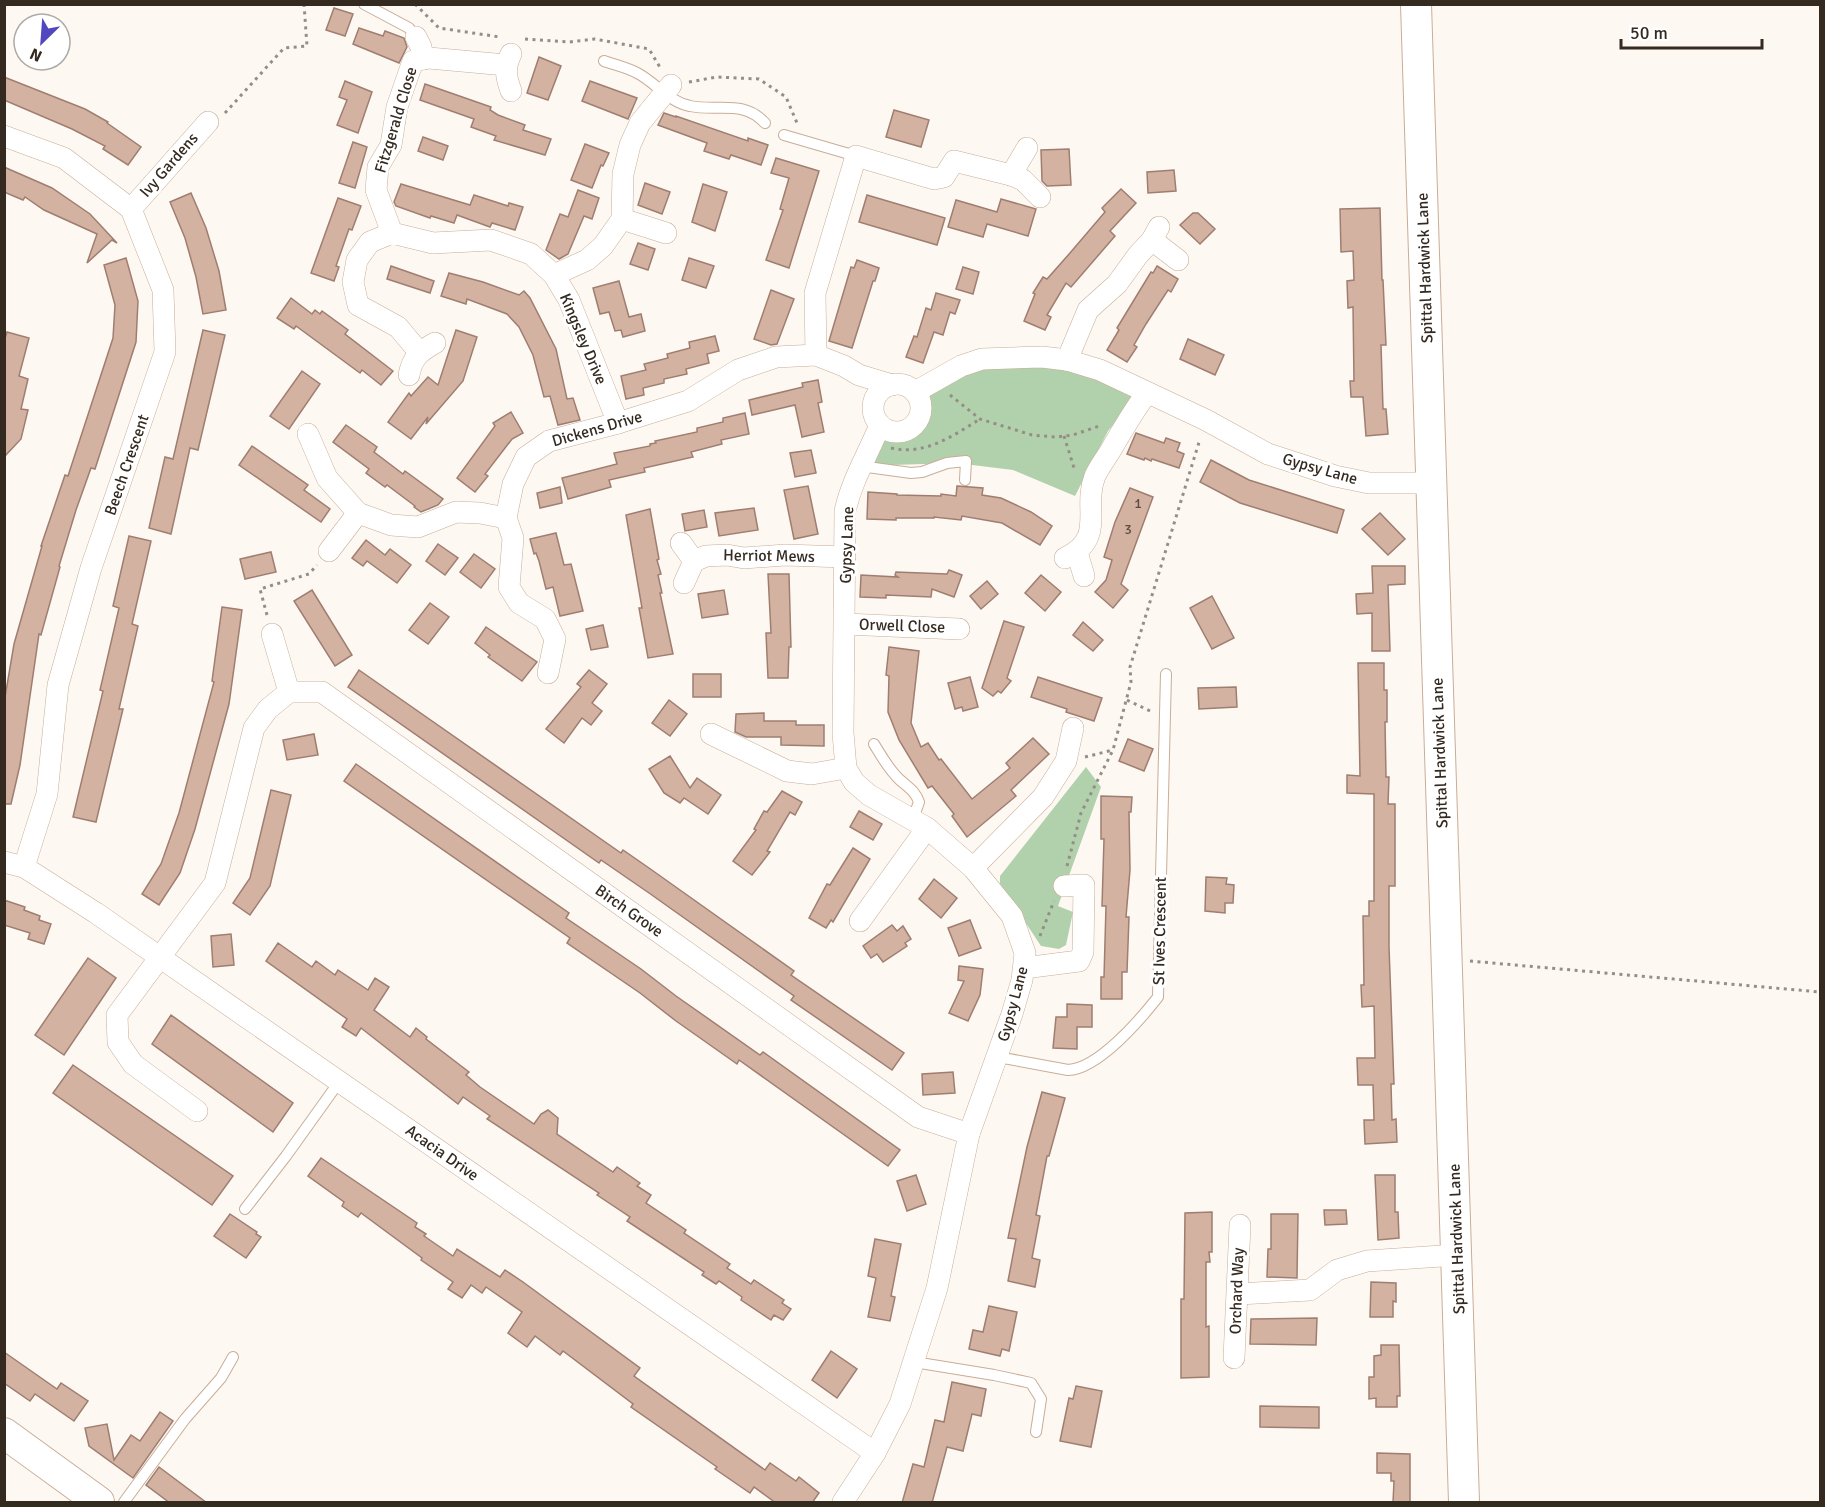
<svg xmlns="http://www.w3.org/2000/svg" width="1825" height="1507" font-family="Signika,sans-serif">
<rect width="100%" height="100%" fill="#fef8f3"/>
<g fill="#b1d1ad">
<path d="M1015 357 1141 390 1108 431 1075 496 1013 470 956 463 860 466 884 428C909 440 931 415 915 392Z"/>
<polygon points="1086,767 1101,787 1058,906 1073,912 1066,945 1059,949 1041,946 1000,884 1000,876"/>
</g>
<g fill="#d4b2a2" stroke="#9f7e70" stroke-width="1.5">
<polygon points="334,8 353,14 345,36 326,30"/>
<polygon points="359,28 383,36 385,31 404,38 407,47 399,63 353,44"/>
<polygon points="539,57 561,66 548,100 527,93"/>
<polygon points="4,77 85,109 108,122 107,123 141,147 128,165 103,149 105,146 72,129 4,100"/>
<polygon points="345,81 372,92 358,133 337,125 347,100 339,97"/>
<polygon points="590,81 637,98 628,119 582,101"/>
<polygon points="425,84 491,107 490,110 498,115 525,125 523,130 551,139 545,155 494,140 496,136 471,127 474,119 420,100"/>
<polygon points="894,110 929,120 921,147 886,137"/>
<polygon points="664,113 676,117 676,116 748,141 748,138 768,145 761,165 731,155 729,159 704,151 707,143 658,125"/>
<polygon points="423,137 448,146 443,160 418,151"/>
<polygon points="353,142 367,147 355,188 339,183"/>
<polygon points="585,144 609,153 603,166 601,165 592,188 571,180"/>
<polygon points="1069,149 1071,185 1047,186 1042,181 1041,150"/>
<polygon points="776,158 819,171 789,268 766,260 783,210 780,209 789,178 771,173"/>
<polygon points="4,167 52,188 90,214 117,243 112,240 87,263 97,234 44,210 25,197 23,200 4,192"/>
<polygon points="1174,170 1176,191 1148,193 1147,172"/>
<polygon points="645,183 670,192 662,214 638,205"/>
<polygon points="401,184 470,205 474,195 508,206 509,203 523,207 515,230 492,223 490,227 457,215 454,223 431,216 430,218 396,206 394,202"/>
<polygon points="703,184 727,192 715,231 692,222"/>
<polygon points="1121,189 1136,203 1110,231 1115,236 1071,287 1066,283 1047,315 1051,317 1045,330 1024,321 1035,294 1033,293 1043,277 1047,279 1070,253 1105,212 1102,208"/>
<polygon points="578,190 599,198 592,219 584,216 568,254 559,259 546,250 560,214 568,217"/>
<polygon points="191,193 206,228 219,271 226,310 203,314 196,277 185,238 170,202"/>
<polygon points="867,195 945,218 937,245 859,222"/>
<polygon points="338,198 361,206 352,230 349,229 336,266 339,267 334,281 311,273"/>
<polygon points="1001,199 1036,209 1028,236 987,224 983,237 948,227 956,200 997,212"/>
<polygon points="1380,208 1382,280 1383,280 1386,345 1381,345 1383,409 1386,409 1388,434 1366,436 1363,397 1351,397 1350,381 1354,381 1353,307 1348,308 1347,281 1354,280 1353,251 1341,252 1340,209"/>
<polygon points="1193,213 1198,213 1215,229 1200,244 1180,225"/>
<polygon points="638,243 655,249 648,270 630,264"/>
<polygon points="126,258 138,301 136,342 95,469 91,468 76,510 59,566 60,567 41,635 39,634 20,765 11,804 4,804 4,703 14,644 42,546 41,546 65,475 68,476 113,338 115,305 104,265"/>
<polygon points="689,258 714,266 706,288 682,280"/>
<polygon points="857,260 879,268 875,281 873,281 852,348 829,341 851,267 854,268"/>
<polygon points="391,266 434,281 430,293 387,279"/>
<polygon points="1157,266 1178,279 1171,292 1168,290 1146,324 1134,345 1137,347 1127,362 1107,350 1119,330 1117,328 1151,272 1153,273"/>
<polygon points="963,267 979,272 973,294 956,289"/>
<polygon points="449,273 483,282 519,295 524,291 530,298 556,349 567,399 573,398 580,420 558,425 550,396 544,397 533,355 519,327 507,314 467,299 466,304 441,296"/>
<polygon points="619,281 629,317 641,314 645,331 623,337 621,330 615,331 609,312 600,314 593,288"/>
<polygon points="771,290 794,299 777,344 771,345 754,339"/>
<polygon points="936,293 960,300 955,314 950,312 943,335 934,332 923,363 906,357 914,336 917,337 926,308 931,310"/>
<polygon points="291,298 312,314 315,310 320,314 322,311 348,330 345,334 393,371 381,385 362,370 360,373 296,326 294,329 277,318"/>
<polygon points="203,330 225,335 198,450 190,448 171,534 149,528 165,457 173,459"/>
<polygon points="456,330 477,337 463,381 426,424 428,417 411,439 388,422 409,393 411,396 428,377 438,385"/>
<polygon points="7,332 29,338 19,376 28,379 21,409 28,410 21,439 4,457 4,341"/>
<polygon points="715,336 719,351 707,354 709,363 686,369 687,374 664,379 664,383 643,388 644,395 626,399 621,376 646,370 644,364 668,358 667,354 690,348 689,342"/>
<polygon points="1188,339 1224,355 1215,375 1180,359"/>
<polygon points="302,371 320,384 289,429 270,416"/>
<polygon points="818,380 822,402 818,403 824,432 802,437 795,405 752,415 749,400 803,387 802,383"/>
<polygon points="511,412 523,433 512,439 485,474 488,476 475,492 457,478 495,426 493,423"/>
<polygon points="745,413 749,434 721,440 722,444 691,452 693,457 644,468 645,472 609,480 611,487 568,499 562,478 617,464 614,453 650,446 650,444 656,443 655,441 697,432 697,428 723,422 723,418"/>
<polygon points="346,425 377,447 374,452 403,474 405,471 443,499 438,505 421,512 414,507 415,506 387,485 385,487 366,473 369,469 333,442"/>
<polygon points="1136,433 1164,443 1166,438 1180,443 1177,451 1184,454 1179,468 1152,459 1151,461 1145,458 1144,460 1127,454"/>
<polygon points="252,446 308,485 304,490 330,509 321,522 239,465"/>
<polygon points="811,450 816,473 795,477 790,453"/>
<polygon points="1211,460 1249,480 1344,510 1337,533 1240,503 1200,482"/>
<polygon points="808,486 818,534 794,539 784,490"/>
<polygon points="957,486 983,488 982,495 1001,498 1031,512 1052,526 1040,545 1002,523 962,516 961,520 934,517 934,518 896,518 896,520 867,519 868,492 897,494 897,495 941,496 941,494 956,496"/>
<polygon points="560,487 562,503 540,508 537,493"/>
<polygon points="1130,488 1153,497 1121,584 1128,590 1113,608 1095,592 1106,580 1112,560 1104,557 1115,522"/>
<polygon points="754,508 758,530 719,536 715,513"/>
<polygon points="650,509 659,559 657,560 661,574 658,575 662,593 660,593 673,654 648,658 639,608 642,608 626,515"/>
<polygon points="704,510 707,527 685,531 682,514"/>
<polygon points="1380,513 1405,539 1388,555 1362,529"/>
<polygon points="556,533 564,565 571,564 583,611 560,616 553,587 546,589 539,561 536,553 534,554 530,539"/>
<polygon points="129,536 151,541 132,624 138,626 119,709 123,709 96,822 73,817 103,691 100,690 119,608 113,606"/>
<polygon points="366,540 385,555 390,549 411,565 397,583 367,561 363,566 352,558"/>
<polygon points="438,544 458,558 445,575 426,561"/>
<polygon points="271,552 276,572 245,579 240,559"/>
<polygon points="474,554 495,569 481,588 460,572"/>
<polygon points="1372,566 1405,566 1405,584 1388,585 1390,651 1372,651 1372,613 1357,614 1356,594 1373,593"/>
<polygon points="949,570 962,575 954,597 932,589 931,597 886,595 886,598 860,597 861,575 898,577 895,575 896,572 947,574"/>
<polygon points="768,574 789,574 791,647 789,647 788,678 768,678 766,633 771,633"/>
<polygon points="1041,575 1061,592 1045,611 1025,593"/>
<polygon points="987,581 998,594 981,609 970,596"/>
<polygon points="312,590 352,655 335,666 294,601"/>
<polygon points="724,590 728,614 702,618 698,594"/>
<polygon points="1212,596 1234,638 1212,649 1190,608"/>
<polygon points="430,603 449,617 428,644 409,630"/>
<polygon points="222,607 242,610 229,704 195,829 180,873 159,905 142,894 161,864 179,813 214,682 212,681"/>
<polygon points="1004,621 1024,627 1007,678 1011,681 1001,693 998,691 993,696 982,688"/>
<polygon points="1083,622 1103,640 1093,651 1073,635"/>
<polygon points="603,625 608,647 591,650 586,629"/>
<polygon points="486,627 537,662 522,681 488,657 490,655 475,643"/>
<polygon points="889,647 919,651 911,723 921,747 928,743 939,760 941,759 972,799 1010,768 1006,763 1033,738 1049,754 1011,790 1016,796 967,837 952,816 954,814 932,786 928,788 899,740 888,712 889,676 886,675"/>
<polygon points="1358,663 1384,663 1384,690 1387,690 1387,722 1385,722 1386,777 1389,777 1388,804 1395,804 1395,886 1389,886 1389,947 1394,1084 1391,1084 1392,1120 1396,1119 1397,1142 1365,1144 1364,1120 1374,1120 1373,1085 1358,1085 1357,1058 1375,1058 1374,1006 1362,1007 1361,985 1364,985 1363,916 1369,916 1369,901 1374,901 1374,794 1347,793 1347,775 1360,776"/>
<polygon points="359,670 621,853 623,850 649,868 794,971 791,975 904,1053 892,1070 791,1000 794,996 649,893 601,860 599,863 348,687"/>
<polygon points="589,670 607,684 592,703 602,711 591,725 582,718 564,743 546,729 581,687 577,684"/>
<rect x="693" y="674" width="28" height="23"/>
<polygon points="970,677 978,707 963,711 962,707 955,709 948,683"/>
<polygon points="1038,677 1102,698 1094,721 1066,712 1067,709 1031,697"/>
<polygon points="1236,687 1237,707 1199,709 1198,688"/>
<polygon points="669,700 687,714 670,736 652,723"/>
<polygon points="764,713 764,721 796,721 796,725 824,725 824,746 781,745 781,737 746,737 735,732 736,714"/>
<polygon points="314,734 318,755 287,760 283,740"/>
<polygon points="1128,739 1153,749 1144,771 1119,761"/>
<polygon points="670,756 690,788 697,778 721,795 708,814 684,798 680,803 664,793 649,769"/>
<polygon points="356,764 569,913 566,918 641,969 676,996 760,1055 763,1052 900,1150 888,1166 739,1060 737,1064 676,1021 640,993 567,943 570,938 344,781"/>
<polygon points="271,790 291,795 270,886 250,915 233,903 250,878"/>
<polygon points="782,791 802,802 795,815 790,812 767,851 770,852 752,875 733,861 756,830 754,829 764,811 767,812"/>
<polygon points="1101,796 1132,797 1131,812 1129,812 1130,870 1126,917 1129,917 1127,972 1122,972 1122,999 1101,999 1101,977 1104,977 1106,906 1102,906 1104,839 1101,839"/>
<polygon points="859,811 882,824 873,840 850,827"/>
<polygon points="853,848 870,859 833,922 831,920 826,928 809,918 827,884 830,885"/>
<polygon points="1206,877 1227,878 1226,884 1234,885 1233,903 1225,903 1225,913 1205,911"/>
<polygon points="934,879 957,898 941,918 919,899"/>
<polygon points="4,900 25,907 24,910 40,916 39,920 51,924 44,944 28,939 30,933 4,925"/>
<polygon points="970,920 981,948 959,956 948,928"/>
<polygon points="892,925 897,931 903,926 911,939 905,943 907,946 883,962 877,954 871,958 863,946"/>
<polygon points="231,934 234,965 213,967 211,936"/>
<polygon points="278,943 312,967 316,961 335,975 338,970 368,990 375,978 389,987 374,1010 410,1037 416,1028 427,1037 426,1039 469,1072 466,1075 480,1087 534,1124 541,1114 548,1110 558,1118 557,1134 613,1172 617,1167 640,1183 637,1186 651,1195 646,1203 686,1230 684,1233 730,1264 727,1268 751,1284 754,1280 784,1300 782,1303 791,1309 783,1320 774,1315 771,1320 741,1300 742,1297 719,1281 716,1284 702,1275 704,1272 627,1221 630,1217 597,1195 599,1193 487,1119 490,1116 463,1097 458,1104 361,1028 356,1036 342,1027 347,1019 266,961"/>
<polygon points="88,958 116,978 64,1055 35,1035"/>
<polygon points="959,966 983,969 980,995 968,1021 949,1013 964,981 958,980"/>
<polygon points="1067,1004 1092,1005 1092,1027 1077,1027 1077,1049 1053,1048 1056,1017 1067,1017"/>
<polygon points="171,1015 293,1103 273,1132 152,1044"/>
<polygon points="73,1065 233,1176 212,1205 53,1093"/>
<polygon points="953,1072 955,1093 923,1095 922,1074"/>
<polygon points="1042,1092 1065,1098 1049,1156 1047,1156 1036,1215 1040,1216 1032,1258 1040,1260 1035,1287 1008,1281 1016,1239 1008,1238 1027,1147"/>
<polygon points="321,1158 417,1223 415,1227 426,1234 424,1236 453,1256 457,1249 500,1277 505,1270 523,1282 640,1368 634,1376 765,1470 770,1463 796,1481 799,1477 819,1493 812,1503 776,1503 754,1487 750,1493 715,1469 717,1467 631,1407 633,1404 563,1351 560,1355 535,1336 527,1347 508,1333 522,1312 486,1287 482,1293 471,1285 462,1298 448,1289 453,1282 421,1260 422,1258 361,1213 358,1217 342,1206 344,1202 308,1176"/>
<polygon points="916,1175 926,1204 907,1211 897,1181"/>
<polygon points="1375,1175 1395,1175 1395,1212 1398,1212 1399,1238 1378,1240"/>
<polygon points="1324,1210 1346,1210 1347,1224 1325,1225"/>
<polygon points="1212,1212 1212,1252 1209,1252 1210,1262 1206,1262 1206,1327 1209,1326 1209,1377 1181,1378 1181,1299 1184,1299 1185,1213"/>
<polygon points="230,1214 257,1232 256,1234 261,1237 246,1258 214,1236"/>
<polygon points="1271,1214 1298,1214 1297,1278 1267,1277 1268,1249 1271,1249"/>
<polygon points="875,1239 901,1244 891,1296 895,1297 890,1321 868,1317 876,1278 868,1276"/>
<polygon points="1371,1282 1396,1283 1396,1302 1393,1301 1393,1317 1370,1317"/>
<polygon points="989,1306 1017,1312 1009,1351 1002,1349 1000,1356 969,1349 973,1330 983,1332"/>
<polygon points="1317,1318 1316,1345 1250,1344 1251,1319"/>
<polygon points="1381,1345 1399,1345 1400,1396 1397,1396 1397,1407 1376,1407 1376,1398 1369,1399 1369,1377 1374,1377 1374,1356 1381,1355"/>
<polygon points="831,1351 857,1369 837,1398 812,1380"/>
<polygon points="4,1352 57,1389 61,1383 88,1401 74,1421 35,1394 30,1401 4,1383"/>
<polygon points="952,1382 986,1389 981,1416 972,1414 963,1451 947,1447 932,1503 902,1503 913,1464 924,1467 935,1420 944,1422"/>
<polygon points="1076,1386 1102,1391 1091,1447 1060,1441 1069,1398 1073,1399"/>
<polygon points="1260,1406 1319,1407 1319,1428 1260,1427"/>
<polygon points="160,1412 173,1421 133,1478 89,1446 85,1428 107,1424 114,1460 131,1435 140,1441"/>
<polygon points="1377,1453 1410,1454 1410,1503 1393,1503 1394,1481 1391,1481 1391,1473 1377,1473"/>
<polygon points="159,1467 207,1503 170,1503 146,1485"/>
</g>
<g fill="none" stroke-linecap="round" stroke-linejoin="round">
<g stroke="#c9ad96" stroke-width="12">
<g id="lane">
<polyline points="364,4 409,28 416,37"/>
<path d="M604 61C615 65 629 68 639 74 657 84 669 102 690 106 718 112 743 99 765 123"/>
<polyline points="784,135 856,156"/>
<polyline points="860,466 911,473 922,472 947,463 966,461 965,480"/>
<path d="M874 744C882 757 889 770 900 780 909 788 915 791 919 802L913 819"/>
<path d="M998 1057 1068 1070C1098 1069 1140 1020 1158 997L1166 674"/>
<polyline points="245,1209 286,1156 339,1082"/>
<polyline points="914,1362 994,1375 1031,1383 1041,1399 1036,1432"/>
<polyline points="124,1502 185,1419 221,1378 233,1357"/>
</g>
</g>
<g stroke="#c9ad96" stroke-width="22">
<g id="street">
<polyline points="416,37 421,47 423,59"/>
<path d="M511 91C506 77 504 68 511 54"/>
<polyline points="4,136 64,158 131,209 163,290 165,352 91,568 58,685 47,794 24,867"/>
<polyline points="1011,175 1027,148"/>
<polyline points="131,209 208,122"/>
<polyline points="622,219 666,233"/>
<polyline points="392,233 376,190 378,167 391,145 397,107 413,61 429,58 506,65"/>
<polyline points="1152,240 1178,260"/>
<polyline points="554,275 587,260 603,246 622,219 623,174 630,145 640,123 671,85"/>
<polyline points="419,352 398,327 358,305 353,282 357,260 370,242 392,233 433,243 491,240 531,254 554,275 569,300 618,423"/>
<polyline points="816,355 815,293 856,156 934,179 944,177 954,161 1011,175 1023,180 1040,197"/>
<polyline points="1067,360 1088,310 1117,284 1138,255 1152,240 1159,227"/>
<path d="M409 375C412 358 420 351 435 343"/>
<circle cx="897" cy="408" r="24"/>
<polyline points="915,392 961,366 982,359 1042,357 1067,360 1100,370 1206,420 1268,454 1299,464 1335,476 1369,483 1431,483"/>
<polyline points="308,434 327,478 358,513 391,525 418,527 456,512 480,513 506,518"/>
<polyline points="681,543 694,561"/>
<polyline points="329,551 358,513"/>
<polyline points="1077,552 1084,576"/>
<path d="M1065 558C1107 538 1082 509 1095 476 1099 467 1107 457 1112 448 1123 429 1134 410 1147 393"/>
<polyline points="684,583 694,561 706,556 727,555 744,558 785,555 845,557"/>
<polyline points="845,624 959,629"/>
<polyline points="272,634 289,692"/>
<polyline points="548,673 555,639 545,619 519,603 509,587 513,538 506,518 513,484 526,457 549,441 618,423 688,401 738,370 776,357 816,355 844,366 859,375 892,385"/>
<polyline points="711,734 787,771 812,774 846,768"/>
<polyline points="4,862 24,867 96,913 875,1453"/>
<polyline points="973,868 1043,797 1066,761 1073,728"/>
<polyline points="860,921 927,828"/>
<polyline points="1024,968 1079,961 1083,952 1084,885 1064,886"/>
<polyline points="197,1111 133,1064 118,1042 117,1015 215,883 254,728 268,709 289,692 322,692 918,1117 969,1134"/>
<polyline points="1238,1294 1310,1290 1337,1270 1367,1261 1457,1255"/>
<polyline points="1234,1358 1240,1225"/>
<path d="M843 1502 875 1453 900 1404 937 1288 969 1134 1012 1014 1022 980 1025 953 1012 916 973 868 927 828 869 795 854 782 846 768 843 733 845 511C852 480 868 454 880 425"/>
</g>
</g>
<g stroke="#c9ad96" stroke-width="32">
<g id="secondary">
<polyline points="1416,4 1464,1502"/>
<polyline points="4,1433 99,1502"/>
</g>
</g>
<g stroke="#968e86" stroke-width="3" stroke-dasharray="3 4.5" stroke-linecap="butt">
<polyline points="415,4 439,28 500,37"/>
<polyline points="525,39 569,42 595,39 649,49 661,69"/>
<polyline points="689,82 717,77 759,79 786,97 797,123"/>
<polyline points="225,113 284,48 307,46 304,4"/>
<polyline points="950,395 980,419 1032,435 1056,437 1073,435 1102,425"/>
<polyline points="1064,436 1075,471"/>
<path d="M891 448C924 456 953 436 980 419"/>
<polyline points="267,615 260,589 309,574 317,565"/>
<polyline points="1127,700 1150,711"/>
<polyline points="1085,757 1113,750"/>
<polyline points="1067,866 1081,813 1113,750 1131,682 1130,667 1200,439"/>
<polyline points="1040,936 1054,901"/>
<polyline points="1470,961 1820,992"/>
</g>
<use href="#lane" stroke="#fff" stroke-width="10"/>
<use href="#street" stroke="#fff" stroke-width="21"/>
<use href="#secondary" stroke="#fff" stroke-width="30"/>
</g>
<g text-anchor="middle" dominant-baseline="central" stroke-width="6" stroke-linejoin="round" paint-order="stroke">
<g font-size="14" fill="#5c4c40">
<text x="1138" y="503">1</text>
<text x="1128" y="529">3</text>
</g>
<g font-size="16" fill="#342a20" stroke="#fff">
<text transform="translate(396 120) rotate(-73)">Fitzgerald Close</text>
<text transform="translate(169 165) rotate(-49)">Ivy Gardens</text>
<text transform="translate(1425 268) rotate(-92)">Spittal Hardwick Lane</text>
<text transform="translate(583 339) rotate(67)">Kingsley Drive</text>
<text transform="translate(597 429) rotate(-16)">Dickens Drive</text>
<text transform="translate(127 465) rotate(-71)">Beech Crescent</text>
<text transform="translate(1320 469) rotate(16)">Gypsy Lane</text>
<text transform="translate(847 545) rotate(-88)">Gypsy Lane</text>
<text transform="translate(769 556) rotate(1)">Herriot Mews</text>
<text transform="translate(902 626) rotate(2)">Orwell Close</text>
<text transform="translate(1440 753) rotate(-92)">Spittal Hardwick Lane</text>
<text transform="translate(629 911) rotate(35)">Birch Grove</text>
<text transform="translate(1160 931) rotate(-89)">St Ives Crescent</text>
<text transform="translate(1013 1004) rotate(-75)">Gypsy Lane</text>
<text transform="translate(442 1153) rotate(35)">Acacia Drive</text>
<text transform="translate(1457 1239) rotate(-92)">Spittal Hardwick Lane</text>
<text transform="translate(1237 1291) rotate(-88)">Orchard Way</text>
</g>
</g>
<rect width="1825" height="1507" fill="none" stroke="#342a20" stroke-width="12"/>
<g transform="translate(42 42) rotate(205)"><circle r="28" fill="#ffffff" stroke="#aeaaa6" stroke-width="1.5"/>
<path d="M0-4.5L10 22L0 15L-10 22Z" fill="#5347bf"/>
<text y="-9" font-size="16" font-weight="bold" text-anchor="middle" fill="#342a20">N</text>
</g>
<path d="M1621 39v9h141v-9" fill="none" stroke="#342a20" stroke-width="3"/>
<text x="1630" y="39" font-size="18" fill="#342a20" stroke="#ffffff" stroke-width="4.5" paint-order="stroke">50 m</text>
</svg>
